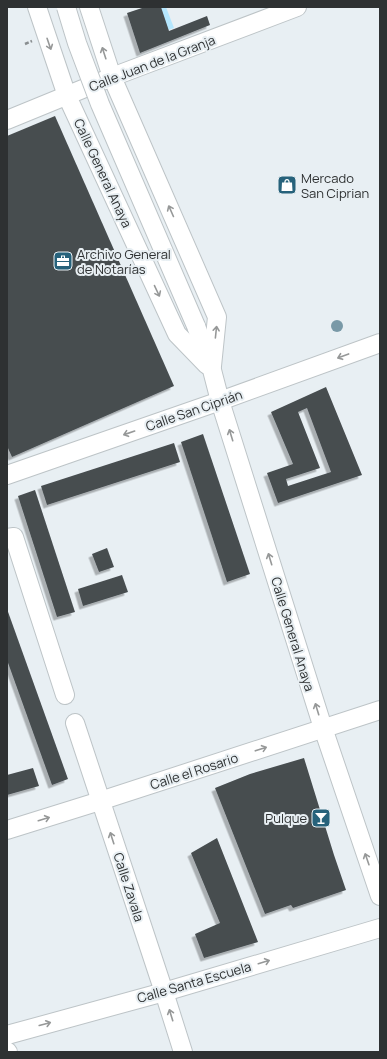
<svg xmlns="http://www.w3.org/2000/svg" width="387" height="1059" font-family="Manrope,sans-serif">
<defs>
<filter id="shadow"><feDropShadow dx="-3.5" dy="3.5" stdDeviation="0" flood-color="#0004"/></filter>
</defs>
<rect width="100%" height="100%" fill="#e8eff3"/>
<polygon fill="#b5e7fe" points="161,7 166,7 174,28 168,30"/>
<g fill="#474d50" fill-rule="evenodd" filter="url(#shadow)">
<polygon points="145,7 161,7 169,31 207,16 210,25 140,53 127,13"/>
<polygon points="55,116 174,386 12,457 7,446 7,136"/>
<path d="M326 387 362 475 278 503 267 473 293 464 271 412ZM307 408 331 472 288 486 286 479 320 468 298 412Z"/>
<polygon points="203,434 250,574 227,582 181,442"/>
<polygon points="174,443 180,462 47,505 41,486"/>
<polygon points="35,490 75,612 57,617 18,496"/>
<polygon points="107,548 114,567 99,572 92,554"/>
<polygon points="122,575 128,592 83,606 78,589"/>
<polygon points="7,609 68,779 52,785 7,660"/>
<polygon points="304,758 334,855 346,890 293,908 291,905 265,914 215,788 250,774"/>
<polygon points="33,768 39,786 7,795 7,775"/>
<polygon points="217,838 258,942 204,958 195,934 220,923 191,853"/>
</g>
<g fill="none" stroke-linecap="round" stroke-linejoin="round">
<g stroke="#bdc4c7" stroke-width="20">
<g id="minor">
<polyline points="37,7 67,96 177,334 207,365"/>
<polyline points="89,7 112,77 217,317 212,366"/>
<polyline points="7,120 112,77 297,7"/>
<polyline points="196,326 212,370 220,401 323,728 380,896"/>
<polyline points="7,475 220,401 380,343"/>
<polyline points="7,538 14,537 65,695"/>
<polyline points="75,723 164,992 183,1052"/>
<polyline points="7,830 100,801 380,710"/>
<polyline points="7,1035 164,992 380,928"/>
<polyline points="7,1051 8,1052"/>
</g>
</g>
<polyline stroke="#898e90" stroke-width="2.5" stroke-dasharray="4 2" stroke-linecap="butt" points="25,44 32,41"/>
<use href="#minor" stroke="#fff" stroke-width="18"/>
<g stroke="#bdc4c7" stroke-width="20" stroke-linecap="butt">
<polyline id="minor-bridge" points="66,7 77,43 100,104 196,326"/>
</g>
<use href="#minor-bridge" stroke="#fff" stroke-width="18"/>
</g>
<circle fill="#7999a7" cx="337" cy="326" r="6"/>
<defs><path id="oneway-shaft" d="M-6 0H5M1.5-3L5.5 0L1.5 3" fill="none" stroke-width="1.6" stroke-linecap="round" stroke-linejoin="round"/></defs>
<g stroke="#969898">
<use href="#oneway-shaft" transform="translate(49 44) rotate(71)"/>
<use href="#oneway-shaft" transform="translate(104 53) rotate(-108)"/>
<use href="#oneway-shaft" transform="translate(171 211) rotate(-114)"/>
<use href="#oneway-shaft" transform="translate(157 291) rotate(65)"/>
<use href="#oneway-shaft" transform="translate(216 332) rotate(-84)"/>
<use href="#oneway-shaft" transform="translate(343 356) rotate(160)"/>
<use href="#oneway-shaft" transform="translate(129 433) rotate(161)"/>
<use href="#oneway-shaft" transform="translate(231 435) rotate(-107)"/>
<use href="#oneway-shaft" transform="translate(270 559) rotate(-107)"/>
<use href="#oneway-shaft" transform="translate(317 709) rotate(-107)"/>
<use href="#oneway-shaft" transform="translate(261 749) rotate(-18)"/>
<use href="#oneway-shaft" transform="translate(44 819) rotate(-17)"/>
<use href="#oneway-shaft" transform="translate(112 838) rotate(-108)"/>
<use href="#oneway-shaft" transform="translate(367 859) rotate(-109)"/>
<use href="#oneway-shaft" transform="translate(264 962) rotate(-17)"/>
<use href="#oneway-shaft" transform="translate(171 1015) rotate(-107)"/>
<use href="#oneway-shaft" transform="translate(45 1024) rotate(-15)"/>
</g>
<defs>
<g id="shop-square" transform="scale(1)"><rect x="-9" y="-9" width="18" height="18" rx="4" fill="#27627b" stroke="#e8eff3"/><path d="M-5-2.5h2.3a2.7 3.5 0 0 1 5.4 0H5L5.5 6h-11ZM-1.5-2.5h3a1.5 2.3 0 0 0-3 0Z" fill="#fff"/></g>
<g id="office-square" transform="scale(1)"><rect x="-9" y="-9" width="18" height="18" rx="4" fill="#27627b" stroke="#e8eff3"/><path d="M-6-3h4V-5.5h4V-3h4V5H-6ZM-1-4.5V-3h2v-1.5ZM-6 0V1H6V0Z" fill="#fff"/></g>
<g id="bar-square" transform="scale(1)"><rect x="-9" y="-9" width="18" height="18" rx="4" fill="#27627b" stroke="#e8eff3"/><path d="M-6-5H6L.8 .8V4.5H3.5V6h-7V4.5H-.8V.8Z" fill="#fff"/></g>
</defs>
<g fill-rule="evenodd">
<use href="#shop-square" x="287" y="185"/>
<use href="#office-square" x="63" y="261"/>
<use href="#bar-square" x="321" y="818"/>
</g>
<g text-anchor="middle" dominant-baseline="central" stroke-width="4" stroke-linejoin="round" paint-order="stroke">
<g font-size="13" fill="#2e3132" stroke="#e8eff3">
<text transform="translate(152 63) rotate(-21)">Calle Juan de la Granja</text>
<text transform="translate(103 173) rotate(65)">Calle General Anaya</text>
<text transform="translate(194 410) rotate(-19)">Calle San Ciprián</text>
<text transform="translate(293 634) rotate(73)">Calle General Anaya</text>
<text transform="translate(194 771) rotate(-18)">Calle el Rosario</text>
<text transform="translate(129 887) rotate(72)">Calle Zavala</text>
<text transform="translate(194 982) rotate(-16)">Calle Santa Escuela</text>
</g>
<g font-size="13" fill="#2e3132" stroke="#e8eff3" text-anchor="start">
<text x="301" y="178">Mercado<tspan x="301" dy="15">San Ciprian</tspan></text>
<text x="77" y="254">Archivo General<tspan x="77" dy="15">de Notarías</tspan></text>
<text x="307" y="818" text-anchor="end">Pulque</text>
</g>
</g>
<rect width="387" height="1059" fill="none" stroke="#2e3132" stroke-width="16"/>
</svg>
